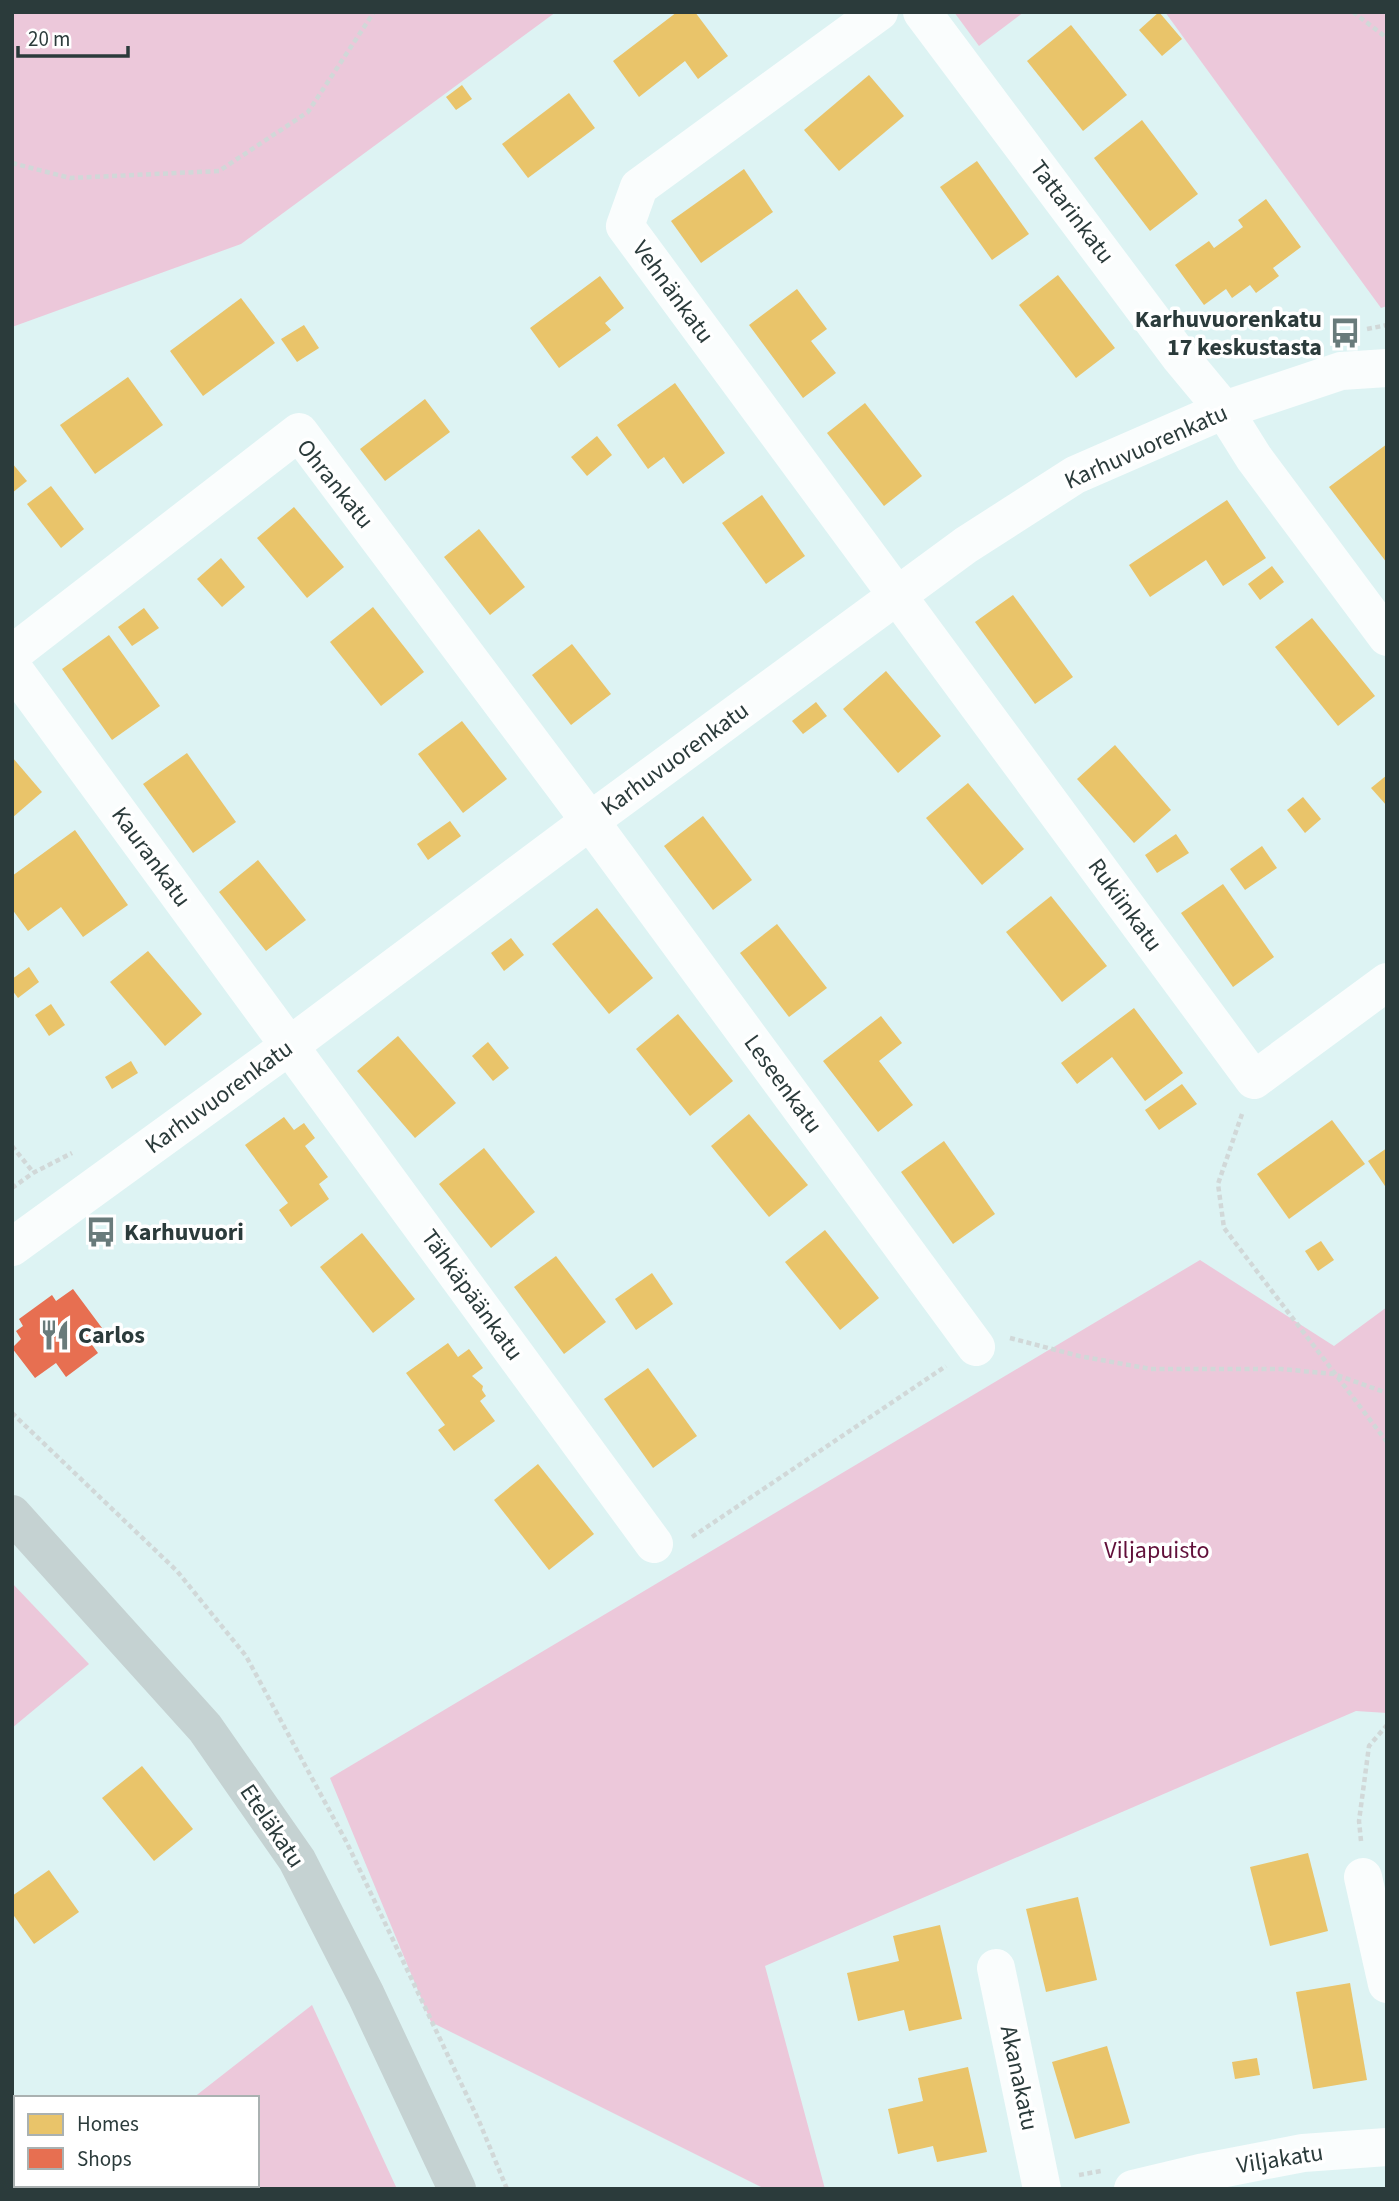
<svg xmlns="http://www.w3.org/2000/svg" width="1399" height="2201" font-family="'Source Sans 3',sans-serif">
<rect width="100%" height="100%" fill="#ddf3f3"/>
<g fill="#ecc8da">
<polygon points="12,12 556,12 241,244 12,327"/>
<polygon points="954,12 1024,12 979,46"/>
<polygon points="1165,12 1387,12 1387,306 1381,308"/>
<polygon points="1200,1260 1334,1346 1387,1307 1387,1713 1356,1711 765,1966 825,2189 765,2189 431,2022 330,1778"/>
<polygon points="12,1583 89,1664 12,1728"/>
<polygon points="312,2005 397,2189 12,2189 12,2119 16,2116 16,2185 257,2185 257,2098 193,2098"/>
</g>
<g fill="#e9c46a">
<polygon points="677,12 695,12 728,56 698,79 685,61 639,97 613,61"/>
<polygon points="1159,12 1182,39 1162,56 1139,30"/>
<polygon points="1071,25 1127,95 1083,131 1027,61"/>
<polygon points="869,75 904,116 839,171 804,130"/>
<polygon points="462,85 472,99 456,110 446,97"/>
<polygon points="569,93 595,128 528,178 502,144"/>
<polygon points="1142,120 1198,194 1150,231 1094,158"/>
<polygon points="977,161 1029,234 992,260 940,187"/>
<polygon points="744,169 773,212 701,263 671,221"/>
<polygon points="1266,199 1301,247 1273,268 1279,276 1256,293 1250,285 1232,298 1226,289 1204,305 1175,265 1209,241 1214,248 1243,227 1238,220"/>
<polygon points="1058,275 1115,348 1076,378 1019,305"/>
<polygon points="600,276 624,308 605,323 611,330 559,368 530,328"/>
<polygon points="797,289 827,329 811,341 836,373 803,398 749,325"/>
<polygon points="241,298 275,343 203,396 170,351"/>
<polygon points="304,325 319,348 297,362 281,339"/>
<polygon points="128,377 163,425 95,474 60,425"/>
<polygon points="675,383 725,453 683,484 664,457 648,469 617,425"/>
<polygon points="425,399 450,432 385,481 360,449"/>
<polygon points="865,403 922,476 884,506 827,433"/>
<polygon points="597,436 612,455 587,476 571,457"/>
<polygon points="1387,444 1387,563 1329,487"/>
<polygon points="12,463 27,481 12,493"/>
<polygon points="51,486 84,529 61,548 27,504"/>
<polygon points="762,495 805,556 766,584 722,523"/>
<polygon points="1227,500 1266,558 1223,586 1206,560 1150,597 1129,565"/>
<polygon points="294,507 344,567 307,598 257,538"/>
<polygon points="479,529 525,587 490,615 444,557"/>
<polygon points="221,558 245,587 222,607 197,579"/>
<polygon points="1272,566 1284,582 1260,600 1248,584"/>
<polygon points="1013,595 1073,677 1035,704 975,622"/>
<polygon points="373,607 424,672 381,706 330,642"/>
<polygon points="144,608 159,628 132,646 118,627"/>
<polygon points="1312,618 1375,696 1338,726 1275,647"/>
<polygon points="109,635 160,706 112,740 62,669"/>
<polygon points="572,644 611,694 571,725 532,675"/>
<polygon points="886,671 941,736 898,773 843,709"/>
<polygon points="816,702 827,716 803,734 792,721"/>
<polygon points="462,721 507,779 463,813 418,754"/>
<polygon points="1115,745 1171,810 1134,843 1077,779"/>
<polygon points="187,753 236,822 193,853 143,784"/>
<polygon points="12,757 42,792 12,818"/>
<polygon points="1387,775 1387,806 1371,788"/>
<polygon points="968,783 1024,849 982,885 926,818"/>
<polygon points="1303,797 1321,819 1305,833 1287,810"/>
<polygon points="703,816 752,880 713,910 664,846"/>
<polygon points="450,821 461,836 428,860 417,844"/>
<polygon points="75,830 128,905 83,937 61,907 28,931 12,909 12,876"/>
<polygon points="1176,834 1189,853 1157,873 1145,855"/>
<polygon points="1262,846 1277,868 1245,890 1230,869"/>
<polygon points="258,860 306,920 266,951 219,892"/>
<polygon points="1223,884 1274,957 1233,987 1181,913"/>
<polygon points="1051,896 1107,966 1062,1002 1006,932"/>
<polygon points="597,908 653,978 609,1014 552,944"/>
<polygon points="777,924 827,988 789,1017 740,953"/>
<polygon points="511,938 524,955 504,971 491,953"/>
<polygon points="148,951 202,1014 165,1046 110,982"/>
<polygon points="29,967 39,982 18,998 12,990 12,979"/>
<polygon points="51,1004 65,1025 49,1036 35,1015"/>
<polygon points="1134,1008 1183,1073 1145,1101 1112,1057 1077,1084 1061,1063"/>
<polygon points="678,1014 733,1081 690,1116 636,1049"/>
<polygon points="881,1016 902,1043 879,1061 913,1105 878,1132 823,1061"/>
<polygon points="398,1036 456,1103 415,1138 357,1071"/>
<polygon points="488,1042 509,1068 493,1081 472,1056"/>
<polygon points="131,1061 138,1073 112,1089 105,1077"/>
<polygon points="1182,1084 1197,1104 1159,1130 1145,1110"/>
<polygon points="749,1114 808,1185 769,1217 711,1146"/>
<polygon points="284,1117 294,1130 304,1123 315,1138 305,1146 328,1177 319,1184 329,1199 291,1227 279,1210 288,1203 245,1145"/>
<polygon points="1332,1120 1365,1164 1289,1219 1257,1174"/>
<polygon points="944,1141 995,1214 953,1244 901,1172"/>
<polygon points="484,1148 535,1212 491,1248 439,1184"/>
<polygon points="1387,1148 1387,1189 1368,1161"/>
<polygon points="825,1230 879,1298 840,1330 785,1262"/>
<polygon points="362,1233 415,1299 373,1333 320,1267"/>
<polygon points="1321,1241 1334,1260 1318,1271 1305,1251"/>
<polygon points="556,1256 606,1322 564,1354 514,1287"/>
<polygon points="652,1273 673,1304 636,1330 615,1299"/>
<polygon points="448,1343 458,1357 469,1349 483,1368 472,1376 483,1386 482,1390 486,1396 480,1401 495,1421 454,1451 438,1430 445,1425 406,1373"/>
<polygon points="648,1368 697,1436 653,1468 604,1399"/>
<polygon points="538,1464 594,1534 549,1570 494,1500"/>
<polygon points="142,1766 193,1829 154,1861 102,1798"/>
<polygon points="1308,1853 1328,1931 1270,1946 1250,1867"/>
<polygon points="49,1870 79,1912 34,1944 12,1913 12,1896"/>
<polygon points="1078,1897 1097,1980 1046,1992 1026,1909"/>
<polygon points="940,1925 962,2019 909,2031 904,2010 858,2021 847,1973 899,1961 893,1936"/>
<polygon points="1350,1983 1367,2080 1313,2089 1296,1992"/>
<polygon points="1107,2046 1130,2123 1075,2139 1052,2062"/>
<polygon points="1257,2058 1260,2075 1235,2079 1232,2062"/>
<polygon points="968,2067 987,2152 937,2162 933,2146 898,2154 888,2109 923,2101 918,2078"/>
</g>
<polygon fill="#e76f51" points="73,1289 102,1328 87,1338 98,1353 66,1377 56,1363 35,1378 12,1348 21,1339 16,1331 23,1326 19,1319 52,1295 56,1301"/>
<g fill="none" stroke-linecap="round" stroke-linejoin="round">
<g stroke="#d1d8d8" stroke-width="4.5" stroke-dasharray="5 3.5" stroke-linecap="butt">
<polyline points="1353,12 1387,38"/>
<polyline points="12,163 70,178 219,171 308,112 374,12"/>
<polyline points="1367,329 1387,325"/>
<polyline points="1242,1114 1218,1184 1224,1228 1387,1442"/>
<polyline points="12,1146 33,1172"/>
<polyline points="12,1188 33,1173 72,1153"/>
<polyline points="1010,1338 1079,1356 1151,1369 1281,1369 1334,1374 1387,1393"/>
<polyline points="12,1413 177,1571 246,1656 347,1843 479,2121 507,2189"/>
<polyline points="692,1537 946,1366"/>
<polyline points="1361,1841 1359,1821 1369,1746 1387,1725"/>
<polyline points="1079,2175 1101,2171"/>
</g>
<g stroke="#fafdfd" stroke-width="38">
<polyline points="879,12 639,187 625,226 1254,1080 1387,982"/>
<polyline points="922,12 1180,357 1224,410 1254,458 1387,637"/>
<polyline points="12,654 299,432 590,821 976,1347"/>
<polyline points="12,667 654,1544"/>
<polyline points="12,1247 289,1046 590,821 966,545 1075,475 1224,410 1341,371 1387,368"/>
<polyline points="1363,1877 1387,1984"/>
<polyline points="996,1968 1042,2189"/>
<polyline points="1133,2189 1200,2173 1303,2153 1387,2147"/>
</g>
<polyline stroke="#c5d2d2" stroke-width="38" points="12,1514 205,1728 297,1860 366,1995 457,2189"/>
</g>
<defs>
<g id="bus-bare" transform="scale(2.415)"><path d="M-5-6H5V4H4V6H2V4H-2V6H-4V4H-5ZM-3.5-4V0h7V-4ZM-3.5 1.2v1.5H-2V1.2ZM2 1.2v1.5H3.5V1.2Z" fill="#697b7b" stroke="#fff" stroke-width="2.5" paint-order="stroke"/></g>
<g id="restaurant-bare" transform="scale(2.415)"><path d="M-5-6h1v4h1v-4h1v4h1v-4h1v5L-1.5 .5V6h-2V.5L-5-1ZM5-6V6H3V1.5H1.5Q1.5-4 5-6Z" fill="#697b7b" stroke="#fff" stroke-width="2.5" paint-order="stroke"/></g>
</defs>
<g fill-rule="evenodd">
<use href="#bus-bare" x="1345" y="333"/>
<use href="#bus-bare" x="101" y="1232"/>
<use href="#restaurant-bare" x="55" y="1335"/>
</g>
<g text-anchor="middle" dominant-baseline="central" stroke-width="7" stroke-linejoin="round" paint-order="stroke">
<g font-size="24" fill="#2b3b3b" stroke="#fff">
<text transform="translate(1072 212) rotate(53)">Tattarinkatu</text>
<text transform="translate(673 292) rotate(54)">Vehnänkatu</text>
<text transform="translate(1146 447) rotate(-24)">Karhuvuorenkatu</text>
<text transform="translate(335 484) rotate(51)">Ohrankatu</text>
<text transform="translate(675 759) rotate(-36)">Karhuvuorenkatu</text>
<text transform="translate(151 857) rotate(54)">Kaurankatu</text>
<text transform="translate(1125 905) rotate(54)">Rukiinkatu</text>
<text transform="translate(783 1084) rotate(54)">Leseenkatu</text>
<text transform="translate(219 1097) rotate(-36)">Karhuvuorenkatu</text>
<text transform="translate(472 1295) rotate(54)">Tähkäpäänkatu</text>
<text transform="translate(272 1826) rotate(56)">Eteläkatu</text>
<text transform="translate(1019 2078) rotate(78)">Akanakatu</text>
<text transform="translate(1280 2159) rotate(-9)">Viljakatu</text>
</g>
<g font-size="24" font-weight="bold" fill="#2b3b3b" stroke="#fff" text-anchor="start">
<text x="1322" y="319" text-anchor="end">Karhuvuorenkatu<tspan x="1322" dy="28">17 keskustasta</tspan></text>
<text x="124" y="1232">Karhuvuori</text>
<text x="78" y="1335">Carlos</text>
</g>
<g font-size="24" fill="#61103a" stroke="#fff">
<text x="1157" y="1550">Viljapuisto</text>
</g>
</g>
<rect width="1399" height="2201" fill="none" stroke="#2b3b3b" stroke-width="28"/>
<rect x="14" y="2096" width="245" height="91" fill="#ffffff" stroke="#aab1b1" stroke-width="2"/>
<rect x="28" y="2114" width="35" height="21" fill="#e9c46a" stroke="#aab1b1" stroke-width="2"/>
<text x="77" y="2131" font-size="21" fill="#2b3b3b">Homes</text>
<rect x="28" y="2148" width="35" height="21" fill="#e76f51" stroke="#aab1b1" stroke-width="2"/>
<text x="77" y="2166" font-size="21" fill="#2b3b3b">Shops</text>
<path d="M18 46v10h110v-10" fill="none" stroke="#2b3b3b" stroke-width="3.5"/>
<text x="28" y="46" font-size="21" fill="#2b3b3b" stroke="#ffffff" stroke-width="5" paint-order="stroke">20 m</text>
</svg>
